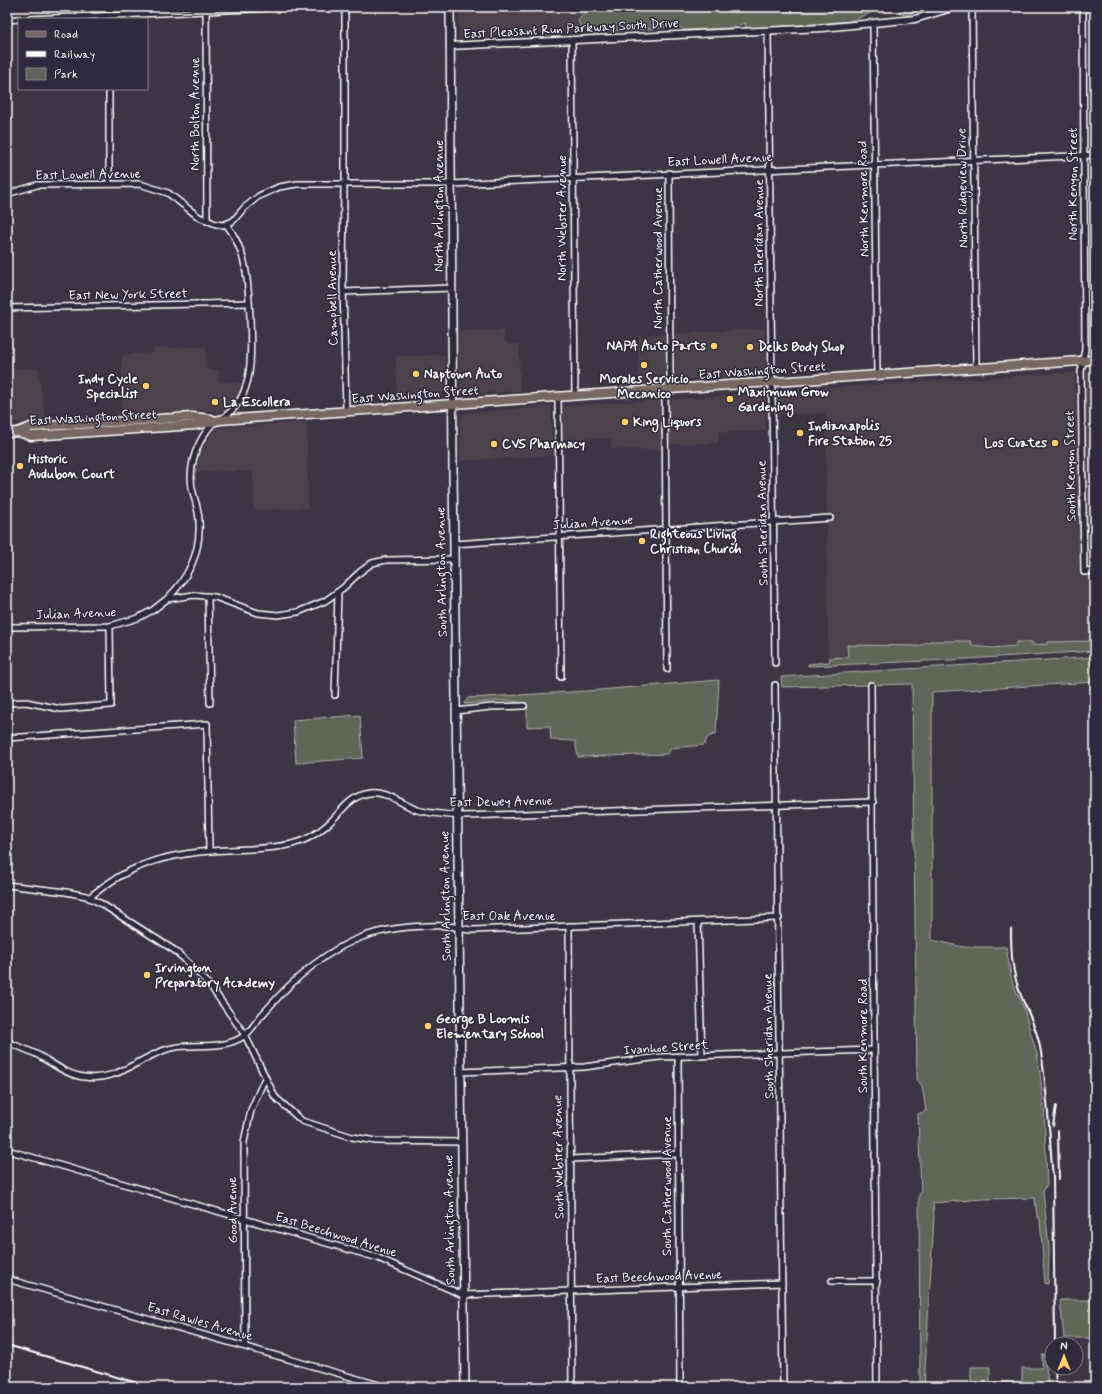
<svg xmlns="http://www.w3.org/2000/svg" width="1102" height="1394" font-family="Mynerve,sans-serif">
<rect width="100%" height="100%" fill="#3c3544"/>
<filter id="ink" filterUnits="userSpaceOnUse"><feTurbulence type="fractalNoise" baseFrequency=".025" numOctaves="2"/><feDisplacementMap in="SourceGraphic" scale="8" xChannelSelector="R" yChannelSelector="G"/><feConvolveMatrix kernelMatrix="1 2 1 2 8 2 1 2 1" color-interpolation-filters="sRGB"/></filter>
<g filter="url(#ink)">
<g fill="#4c424c">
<polygon points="459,7 650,7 678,26 459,38"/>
<polygon points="765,328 765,374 675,380 675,334"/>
<polygon points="504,330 504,340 508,344 519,344 520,391 463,394 460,388 458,331"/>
<polygon points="665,334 665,381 638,383 638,336"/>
<polygon points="206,347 207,370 219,370 219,382 242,383 239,392 225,410 122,417 122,357 133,354 154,353 154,348"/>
<polygon points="445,355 444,391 440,396 397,399 396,356"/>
<polygon points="38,368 46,422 7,422 7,369"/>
<polygon points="1095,371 1095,567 1088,568 1085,372"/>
<polygon points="1075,372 1080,576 1095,575 1095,641 1047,642 1047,644 1032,645 1032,642 1016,642 1016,646 991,648 991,646 971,646 971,641 930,641 919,646 847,646 848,657 828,658 826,413 778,414 777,391"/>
<polygon points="766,393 766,431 719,432 718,443 669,444 668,400"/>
<polygon points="661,400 661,450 611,449 611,438 563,439 563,406"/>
<polygon points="551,406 552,455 460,461 460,416 466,413"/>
<polygon points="307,422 308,508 254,510 253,471 195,472 199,453 206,441 215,428"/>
</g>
<g fill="#616659" stroke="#b0b2ac">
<path d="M598 7 611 8 884 7 851 21 749 29 745 26 746 23 729 28 684 30 678 26C646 30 614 32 582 29L578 21 587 9Z"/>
<polygon points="902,7 931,7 907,15 899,13"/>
<polygon points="930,641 971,641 972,646 992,648 1016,646 1016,642 1032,642 1032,645 1047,644 1047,642 1095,641 1095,651 950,660 808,666 808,664 829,662 830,658 848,657 847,645 919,646"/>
<polygon points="1095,657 1095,682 932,692 932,940 963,947 1006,947 1012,981 1023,1006 1038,1058 1044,1107 1047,1185 1043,1191 1049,1248 1048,1284 1045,1283 1040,1219 1037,1217 1035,1198 983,1199 933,1203 934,1217 924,1387 920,1387 919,1194 921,1193 918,1114 926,1111 922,1086 917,1079 912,684 782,687 781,677"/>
<path d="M719 680 716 734 708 737 704 745 671 748 668 754 578 757 575 741 551 740 550 726 527 727V704C503 697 488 703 464 704L468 698 587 691Z"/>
<polygon points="360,715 363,758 296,763 293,720"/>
<polygon points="1060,1300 1091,1300 1091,1306 1095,1306 1095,1338 1064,1338"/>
<polygon points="1042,1355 1044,1355 1049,1387 971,1386 971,1367 990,1367 990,1382 1022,1382 1022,1368 1042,1368"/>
</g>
<polygon fill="#4f657a" stroke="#95a3af" points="774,7 813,7 791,12"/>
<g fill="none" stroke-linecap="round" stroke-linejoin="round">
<g stroke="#fff" stroke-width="8">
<g id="minor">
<polyline points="206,7 207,221"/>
<polyline points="345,7 345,184"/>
<polyline points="972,7 976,368"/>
<polyline points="1083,7 1085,349 1081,372 1084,572 1095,571"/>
<polyline points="29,19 293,7"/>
<polyline points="7,20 19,19"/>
<polyline points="873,24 877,375"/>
<polyline points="768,31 775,663"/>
<polyline points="572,40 575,396"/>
<polyline points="109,89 109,183"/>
<polyline points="7,172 7,194"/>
<polyline points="344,184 343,286 346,411"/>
<polyline points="7,194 37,185 140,184 168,193 199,217 216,224 223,225 233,221 244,208 259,196 279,187 297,184 451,184 1095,155"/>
<polyline points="344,292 452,288"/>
<polyline points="7,308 249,303"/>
<polyline points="558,397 561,677"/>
<path d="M221 419C256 398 251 352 250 318 248 284 248 252 226 224"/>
<polyline points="454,544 830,518"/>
<polyline points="208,596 210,703"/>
<path d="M168 598C189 577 201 552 199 521 199 509 194 499 192 488 188 464 198 439 214 422"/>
<polyline points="7,627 110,626 138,618 153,610 167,599 194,595 215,597 258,613 278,615 298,612 325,601 343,588 360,572 372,563 386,560 454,559"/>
<polyline points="667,669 665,398 670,382 669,173"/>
<polyline points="775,685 783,1387"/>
<polyline points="871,685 877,1387"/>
<polyline points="335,695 338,592"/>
<polyline points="7,703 26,702 61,709 111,705 110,626"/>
<polyline points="456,711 491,707 524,706"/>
<polyline points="7,738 207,724 209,851"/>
<polyline points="7,885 66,892 86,896 100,903 174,950 191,965 211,987 245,1035 275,1097 302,1121 352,1137 376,1141 461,1142"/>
<path d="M89 898C132 861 175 852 229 850 250 849 272 849 292 844 305 841 318 833 327 825 341 813 349 796 369 793 388 791 401 804 417 810 432 814 449 815 465 816L873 802"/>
<polyline points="698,922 702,1056"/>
<polyline points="569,926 572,1387"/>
<path d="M7 1042C17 1046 28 1050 38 1055 52 1063 67 1075 84 1077 115 1082 135 1061 162 1051 188 1040 219 1053 244 1036 251 1031 256 1022 261 1016 270 1006 279 996 288 987 339 938 379 924 449 926 457 927 464 930 473 930L779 918"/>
<polyline points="678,1057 680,1387"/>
<polyline points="460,1072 584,1067 660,1057 874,1050"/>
<polyline points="7,1150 378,1258 463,1295 782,1283"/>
<polyline points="570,1159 677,1154"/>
<polyline points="7,1279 386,1387"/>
<polyline points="832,1281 877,1281"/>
<polyline points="245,1346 244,1142 251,1110 265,1078"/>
</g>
</g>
<g stroke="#fff" stroke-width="9">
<polyline id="tertiary" points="450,46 822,28 915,19 955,7"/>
</g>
<g stroke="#fff" stroke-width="10">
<polyline id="secondary" points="450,7 453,471 465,1387"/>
</g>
<g stroke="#fff" stroke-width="11">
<g id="primary">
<polyline points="18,432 31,436 195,425 220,420 1095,360"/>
<polyline points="7,433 18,432 31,427 192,417 211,419"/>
</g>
</g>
<use href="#minor" stroke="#2f2a3d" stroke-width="5"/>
<use href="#tertiary" stroke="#2f2a3d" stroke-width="6"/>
<use href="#secondary" stroke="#2f2a3d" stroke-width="7"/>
<use href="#primary" stroke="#776864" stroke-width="8"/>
<g stroke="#fff" stroke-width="2">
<path d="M1011 929C1011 951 1012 972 1020 993 1027 1011 1037 1028 1040 1047 1048 1090 1049 1134 1053 1178"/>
<polyline points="1053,1126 1056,1106"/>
<polyline points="1058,1131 1059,1179"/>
<polyline points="1053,1174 1055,1344"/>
<polyline points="7,1345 151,1387"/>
<polyline points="1055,1368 1056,1387"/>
</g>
</g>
</g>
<g fill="#ffd166" stroke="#2f2a3d" stroke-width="1.5">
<circle cx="714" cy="346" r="4"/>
<circle cx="750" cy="347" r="4"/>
<circle cx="644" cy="365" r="4"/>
<circle cx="416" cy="374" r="4"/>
<circle cx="146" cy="386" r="4"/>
<circle cx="730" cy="399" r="4"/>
<circle cx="215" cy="402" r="4"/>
<circle cx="625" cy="422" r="4"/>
<circle cx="800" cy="433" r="4"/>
<circle cx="1055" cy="443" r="4"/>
<circle cx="494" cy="444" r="4"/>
<circle cx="20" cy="466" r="4"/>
<circle cx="642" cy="541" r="4"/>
<circle cx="147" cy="975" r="4"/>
<circle cx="428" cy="1026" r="4"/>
</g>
<g text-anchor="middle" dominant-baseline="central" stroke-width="3" stroke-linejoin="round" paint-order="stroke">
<g font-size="13" fill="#fff" stroke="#2f2a3d">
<text transform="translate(571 29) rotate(-3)">East Pleasant Run Parkway South Drive</text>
<text transform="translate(195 114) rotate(-90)">North Bolton Avenue</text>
<text transform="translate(720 160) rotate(-3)">East Lowell Avenue</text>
<text transform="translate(88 175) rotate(-1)">East Lowell Avenue</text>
<text transform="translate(1073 184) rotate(-90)">North Kenyon Street</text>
<text transform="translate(963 188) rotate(-91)">North Ridgeview Drive</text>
<text transform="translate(864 199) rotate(-91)">North Kenmore Road</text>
<text transform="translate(439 206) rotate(-90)">North Arlington Avenue</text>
<text transform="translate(562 218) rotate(-90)">North Webster Avenue</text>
<text transform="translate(759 243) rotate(-90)">North Sheridan Avenue</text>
<text transform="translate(658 258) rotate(-90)">North Catherwood Avenue</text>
<text transform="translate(128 295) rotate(-1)">East New York Street</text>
<text transform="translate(333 298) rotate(-91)">Campbell Avenue</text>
<text transform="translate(762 371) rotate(-4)">East Washington Street</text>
<text transform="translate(415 395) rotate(-4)">East Washington Street</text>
<text transform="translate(93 418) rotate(-3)">East Washington Street</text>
<text transform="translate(1071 466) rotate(-91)">South Kenyon Street</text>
<text transform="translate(593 523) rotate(-4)">Julian Avenue</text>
<text transform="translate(763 523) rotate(-91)">South Sheridan Avenue</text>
<text transform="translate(442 572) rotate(-91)">South Arlington Avenue</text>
<text transform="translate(76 614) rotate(-2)">Julian Avenue</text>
<text transform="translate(501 802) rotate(-1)">East Dewey Avenue</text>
<text transform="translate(446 896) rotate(-91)">South Arlington Avenue</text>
<text x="509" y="916">East Oak Avenue</text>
<text transform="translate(769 1036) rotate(-91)">South Sheridan Avenue</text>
<text transform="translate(863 1036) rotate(-90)">South Kenmore Road</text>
<text transform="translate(666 1048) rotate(-4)">Ivanhoe Street</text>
<text transform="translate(559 1157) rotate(-91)">South Webster Avenue</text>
<text transform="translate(667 1186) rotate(-90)">South Catherwood Avenue</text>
<text transform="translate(233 1210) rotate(-91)">Good Avenue</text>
<text transform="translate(450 1220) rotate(-91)">South Arlington Avenue</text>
<text transform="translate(336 1235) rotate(17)">East Beechwood Avenue</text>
<text transform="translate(659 1277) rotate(-2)">East Beechwood Avenue</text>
<text transform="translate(200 1322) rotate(16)">East Rawles Avenue</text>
</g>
<g font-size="13" font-weight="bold" fill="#fff" stroke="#2f2a3d" text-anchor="start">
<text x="706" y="346" text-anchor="end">NAPA Auto Parts</text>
<text x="758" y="347">Delks Body Shop</text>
<text x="424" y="374">Naptown Auto</text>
<text x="138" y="379" text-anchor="end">Indy Cycle<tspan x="138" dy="15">Specialist</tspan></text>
<text x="644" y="379" text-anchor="middle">Morales Servicio<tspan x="644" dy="15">Mecanico</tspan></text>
<text x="738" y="392">Maximum Grow<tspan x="738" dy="15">Gardening</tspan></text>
<text x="223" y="402">La Escollera</text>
<text x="633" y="422">King Liquors</text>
<text x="808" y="426">Indianapolis<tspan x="808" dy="15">Fire Station 25</tspan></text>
<text x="1047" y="443" text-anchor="end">Los Cuates</text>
<text x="502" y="444">CVS Pharmacy</text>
<text x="28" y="459">Historic<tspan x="28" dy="15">Audubon Court</tspan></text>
<text x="650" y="534">Righteous Living<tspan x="650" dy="15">Christian Church</tspan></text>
<text x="155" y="968">Irvington<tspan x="155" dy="15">Preparatory Academy</tspan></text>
<text x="436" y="1019">George B Loomis<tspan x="436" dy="15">Elementary School</tspan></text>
</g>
</g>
<rect width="1102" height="1394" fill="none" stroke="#2f2a3d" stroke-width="24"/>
<rect x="12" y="12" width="1078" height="1370" fill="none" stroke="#fff" stroke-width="1.5" filter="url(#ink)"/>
<rect x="18" y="18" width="130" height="72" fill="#2f2a3d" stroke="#827f8b"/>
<rect x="26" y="31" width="20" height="6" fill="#776864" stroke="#827f8b"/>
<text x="54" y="38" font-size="12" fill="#ffffff">Road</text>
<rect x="26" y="51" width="20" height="6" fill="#ffffff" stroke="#827f8b"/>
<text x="54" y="58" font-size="12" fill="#ffffff">Railway</text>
<rect x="26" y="68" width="20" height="12" fill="#616659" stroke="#827f8b"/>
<text x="54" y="78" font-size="12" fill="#ffffff">Park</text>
<g transform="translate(1064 1356)"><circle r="19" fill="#2f2a3d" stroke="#827f8b"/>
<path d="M0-3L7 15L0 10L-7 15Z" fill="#ffd166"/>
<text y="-6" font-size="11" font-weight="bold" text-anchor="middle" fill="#ffffff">N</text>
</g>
</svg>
